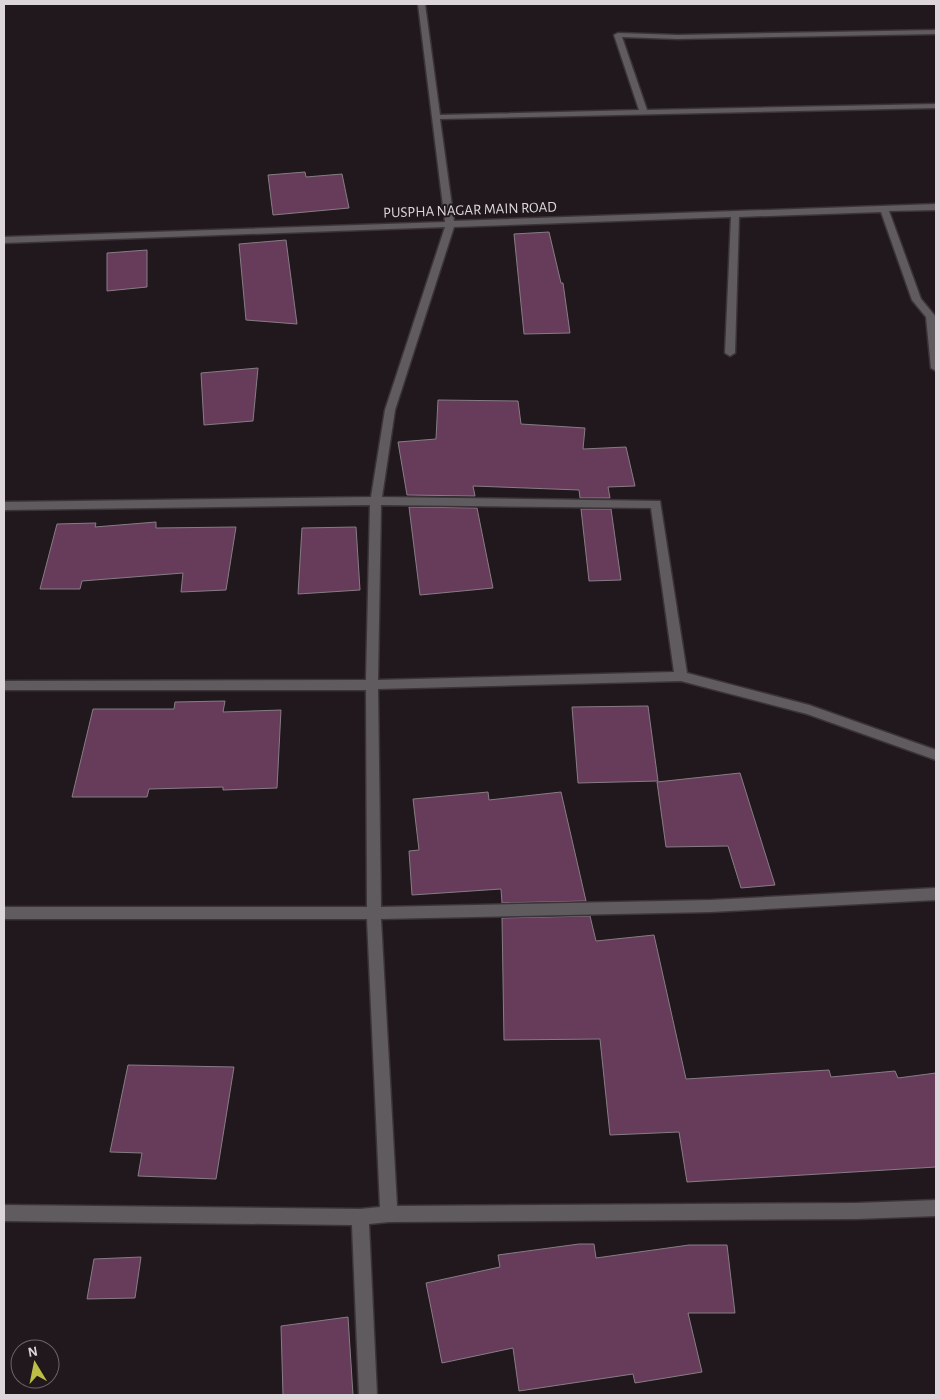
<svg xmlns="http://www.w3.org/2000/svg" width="940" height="1399" font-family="'Alegreya Sans',sans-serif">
<rect width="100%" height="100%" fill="#21181e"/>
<g fill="#673c5b" stroke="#877c84">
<polygon points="305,172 306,177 342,174 349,208 273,215 268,175"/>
<polygon points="549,232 561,283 563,283 570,333 524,334 514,234"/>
<polygon points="286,240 297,324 246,320 239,244"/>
<polygon points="147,250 147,287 107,291 107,253"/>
<polygon points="258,368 253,421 204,425 201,373"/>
<polygon points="438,400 518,401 521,424 585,428 583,449 626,447 635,486 608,487 610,498 580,498 579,490 473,486 475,496 407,495 398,442 436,439"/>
<polygon points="409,507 477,508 493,588 420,595"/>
<polygon points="581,509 611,509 621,580 589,581"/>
<polygon points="156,522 156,528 236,527 226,590 181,592 183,573 82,581 80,589 40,589 57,524 96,523 95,527"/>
<polygon points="356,527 360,590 298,594 302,528"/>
<polygon points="225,701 223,712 281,710 277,788 223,790 223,787 149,789 147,797 72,797 93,709 174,709 175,702"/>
<polygon points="648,706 658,781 578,783 572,707"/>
<polygon points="740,773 775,885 741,888 728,846 666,847 657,782"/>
<polygon points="488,792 489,800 561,792 586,901 502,903 501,889 412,895 409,851 419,850 413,799"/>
<polygon points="590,916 596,941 654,935 686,1079 829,1070 831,1077 895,1071 898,1078 936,1073 936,1167 687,1182 679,1132 610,1135 600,1039 504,1040 502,918"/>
<polygon points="128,1065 234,1067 216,1179 138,1176 142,1153 110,1152"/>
<polygon points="579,1244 594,1244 596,1258 689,1245 727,1245 735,1313 688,1313 702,1372 635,1383 633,1374 519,1391 513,1348 442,1363 426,1283 500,1267 498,1255"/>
<polygon points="141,1257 135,1298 87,1299 94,1259"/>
<polygon points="348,1317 353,1395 283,1395 281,1326"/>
</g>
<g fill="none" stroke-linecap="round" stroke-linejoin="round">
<g stroke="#3b3338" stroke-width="3">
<path id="street" d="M418 4H425L440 115 639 110 614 35 618 33 678 35 936 30V34L678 39 622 37 647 110 936 104V108L440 119 454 221 936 204V210L889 211 921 299 936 317V371L931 368 926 317 912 300 881 212 739 217 735 353 730 356 725 353 731 217 454 227 395 410 382 497 660 501 687 673 809 705 936 750V760L807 714 681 681 378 689 381 907 711 900 936 888V900L711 912 381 919 397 1206 857 1203 936 1200V1216L857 1219 389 1222 369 1224 377 1395H359L352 1225 4 1221V1205L360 1209 380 1207 367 919H4V907H367L366 690H4V681L366 680 370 505 4 510V502L371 497 385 410 445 227 4 243V237L445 222ZM381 505 651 508 674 672 378 680Z"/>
</g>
<use href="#street" fill="#605b5e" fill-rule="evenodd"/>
</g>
<g text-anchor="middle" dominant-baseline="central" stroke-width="4" stroke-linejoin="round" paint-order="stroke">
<g font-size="15" fill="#dcd6da" stroke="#21181e">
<text transform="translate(470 210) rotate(-2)">PUSPHA NAGAR MAIN ROAD</text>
</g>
</g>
<rect width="940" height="1399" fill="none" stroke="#dcd6da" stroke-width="10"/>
<g transform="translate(35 1364) rotate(350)"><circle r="24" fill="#21181e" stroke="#6c6469"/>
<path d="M0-4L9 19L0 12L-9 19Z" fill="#bcbf43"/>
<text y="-8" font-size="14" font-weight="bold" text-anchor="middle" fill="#dcd6da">N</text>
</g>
</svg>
